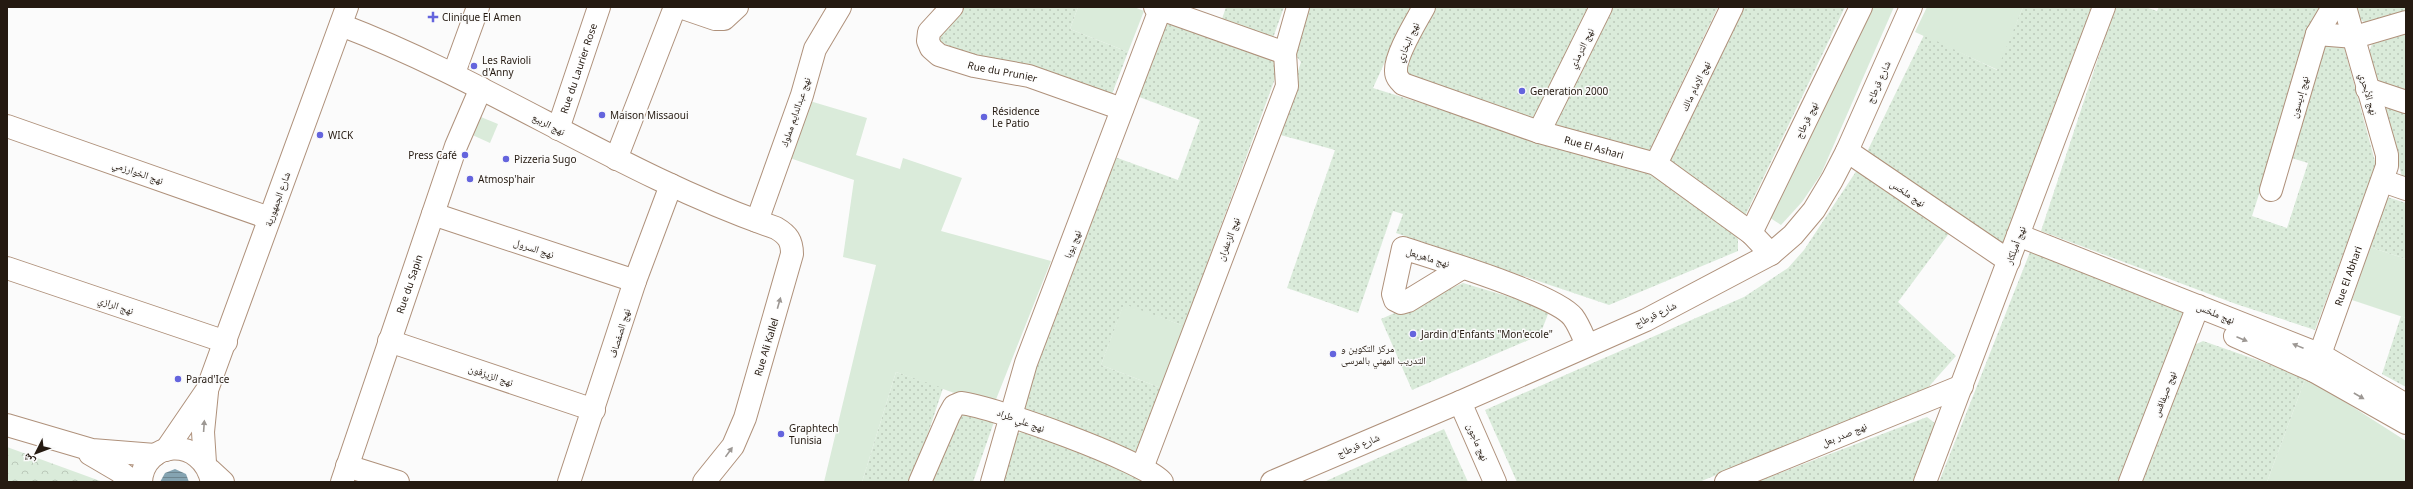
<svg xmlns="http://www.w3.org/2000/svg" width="2413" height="489" font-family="'Noto Sans','Noto Naskh Arabic',sans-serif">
<defs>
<pattern id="park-crowns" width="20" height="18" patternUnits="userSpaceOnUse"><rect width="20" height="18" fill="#daebda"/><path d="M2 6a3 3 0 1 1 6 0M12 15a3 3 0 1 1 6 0" fill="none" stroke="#bbc9ba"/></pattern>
<pattern id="garden-dots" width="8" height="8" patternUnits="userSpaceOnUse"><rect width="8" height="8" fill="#daebda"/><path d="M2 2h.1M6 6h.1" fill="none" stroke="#bbc9ba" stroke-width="1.8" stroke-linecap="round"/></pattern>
<pattern id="water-rules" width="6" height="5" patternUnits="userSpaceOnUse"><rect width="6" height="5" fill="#85a4b2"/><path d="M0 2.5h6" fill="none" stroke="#6d858f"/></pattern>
</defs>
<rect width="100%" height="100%" fill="#fbfbfb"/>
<g fill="#daebda">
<polygon points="1078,7 1134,7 1144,11 1128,52 1070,29"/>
<polygon points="1864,7 1894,7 1821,174 1802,202 1781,225 1764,214"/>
<polygon points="1927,7 2023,7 1998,70 1915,32"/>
<polygon points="803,99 867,118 856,155 900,169 903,158 962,178 941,231 1051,261 993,407 896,372 862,482 824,482 876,265 843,257 854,180 784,156"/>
<polygon points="476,115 498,124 490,143 468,133"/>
<polygon points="2370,247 2406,259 2406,318 2352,300"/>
<polygon points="1124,303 1184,326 1161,388 1101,365"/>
<polygon points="2306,377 2406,441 2406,482 2267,482"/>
</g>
<polygon fill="url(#park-crowns)" points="7,447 103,482 7,482"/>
<g fill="url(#garden-dots)">
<polygon points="955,7 1078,7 1070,29 1128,52 1112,94 1032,65 973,57 934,39"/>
<polygon points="1226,7 1284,7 1273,38 1222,19"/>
<polygon points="1305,7 1410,7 1373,88 1655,176 1734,233 1738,239 1738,251 1609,305 1396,233 1403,214 1393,211 1358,313 1287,288 1335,150 1277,134 1301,62 1292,51"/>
<polygon points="1430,7 1589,7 1533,121 1403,78 1402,67"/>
<polygon points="1609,7 1718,7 1649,151 1551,129"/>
<polygon points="1737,7 1845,7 1744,218 1666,158"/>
<polygon points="2023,7 2096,7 2010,249 1865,156 1924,35 1997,70"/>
<polygon points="2115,7 2145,7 2157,11 2159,7 2319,7 2252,216 2287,228 2308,163 2288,157 2321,43 2344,47 2376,165 2315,330 2236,304 2041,231"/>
<polygon points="2355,7 2406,7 2406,11 2365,23 2358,17"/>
<polygon points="1174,17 1274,55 1280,65 1184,326 1124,304 1101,365 1161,388 1137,450 1131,454 1020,409 1112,156 1178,180 1200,120 1134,95 1160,24"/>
<path d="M2406 34V93C2381 84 2377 84 2367 58L2372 44Z"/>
<polygon points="2383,105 2406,114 2406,178 2402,177"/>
<polygon points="1859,167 1953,228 1898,302 1956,356 1924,392 1699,482 1517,482 1485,410 1744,297 1788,268 1804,250"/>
<polygon points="2387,197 2406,203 2406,259 2370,247"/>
<polygon points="2032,247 2187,309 2118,482 1939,482"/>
<polygon points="1463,283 1544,307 1548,314 1540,335 1412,390 1381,319"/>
<polygon points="2401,316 2406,318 2406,387 2382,374"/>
<polygon points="2203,341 2306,377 2267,482 2141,482 2192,346"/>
<polygon points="896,372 943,388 912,482 862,482"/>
<polygon points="954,404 995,419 973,482 926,482"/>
<polygon points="1927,417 1936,424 1914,482 1756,482"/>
<polygon points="1444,429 1468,482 1324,482 1337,476"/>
<polygon points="1024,431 1146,478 1150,482 997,482 1014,435"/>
</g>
<polygon fill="url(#water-rules)" points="175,469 186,474 189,482 160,482 165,473"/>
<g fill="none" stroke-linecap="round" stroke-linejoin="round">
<g stroke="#af917b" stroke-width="24">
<g id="minor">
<polyline points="680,7 715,19 724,19 737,7"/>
<path id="s1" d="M952 7 929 32 928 41 931 48 939 55 974 66 1029 76 1122 109"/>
<polyline points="1155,7 1285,53"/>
<path id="s2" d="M1424 7C1416 22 1395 55 1396 71 1396 77 1399 80 1403 84L1539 132 1656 164 1751 233 1771 254"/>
<path d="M341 25C491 82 624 176 776 228 788 235 792 241 792 254L745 418 733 446 704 482"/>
<polyline points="2317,34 2355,37 2406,22"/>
<polyline points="454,73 478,7"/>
<polyline points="2367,89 2406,102"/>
<polyline points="7,126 269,218"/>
<path id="s3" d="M558 129 599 7"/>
<polyline points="1539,132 1601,7"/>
<polyline points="1847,151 2009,261"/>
<polyline points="616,159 675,7"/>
<polyline points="1656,164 1732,7"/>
<polyline points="2383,181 2406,189"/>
<polyline points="2271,190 2317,34 2333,7"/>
<polyline points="433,214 635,281"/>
<polyline points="757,221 802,95 815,49 840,7"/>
<polyline points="1751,233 1861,7"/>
<polyline points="2018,235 2321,355 2406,405"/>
<polyline points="7,268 226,342"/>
<path d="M1462 268 1408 301 1401 303 1395 300 1393 294 1403 248C1436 259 1555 294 1573 317 1579 325 1583 336 1587 345"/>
<polyline points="2235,336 2314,371 2406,423"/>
<polyline points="389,341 594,410"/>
<path id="s4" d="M2314 371 2387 166V155L2345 7"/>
<polyline points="1460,402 1495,482"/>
<polyline points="7,425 92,450 155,455"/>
<polyline points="90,454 119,471 133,482"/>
<polyline points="347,466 398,482"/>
<polyline points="1142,468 1287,86 1285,53 1298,7"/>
<path id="s5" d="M342 482 456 146 481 88"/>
<polyline points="569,482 635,281 671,185"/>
<path d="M920 482 949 415 954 406 961 403C991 406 1145 461 1162 482"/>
<polyline points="992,482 1026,363 1161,7"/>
<polyline points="1272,482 1460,402 1646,320 1771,254 1793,235 1814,210 1832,180 1847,151 1911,7"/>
<polyline points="1726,482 1962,386"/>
<polyline points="1925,482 2104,7"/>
<polyline points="2130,482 2198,306"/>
</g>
</g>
<g stroke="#af917b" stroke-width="24">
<g id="major">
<polyline points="166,450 207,390 347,7"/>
<polyline points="205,463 203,432 207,392"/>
<path d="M141 482C143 440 202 435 212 482"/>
</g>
</g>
<g stroke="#af917b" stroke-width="24">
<polyline id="highway" points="210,470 223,482"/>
</g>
<use href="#minor" stroke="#fff" stroke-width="22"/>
<use href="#major" stroke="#fff" stroke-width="22"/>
<use href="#highway" stroke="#fff" stroke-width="22"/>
</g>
<defs><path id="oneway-solid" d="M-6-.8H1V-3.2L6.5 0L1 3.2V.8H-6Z"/></defs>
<g fill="#9d9894">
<use href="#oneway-solid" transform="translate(779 303) rotate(-74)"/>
<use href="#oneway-solid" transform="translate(2242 339) rotate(23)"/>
<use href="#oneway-solid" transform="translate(2298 346) rotate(-158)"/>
<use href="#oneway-solid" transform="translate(2359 396) rotate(30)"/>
<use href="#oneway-solid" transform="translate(204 426) rotate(-86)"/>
<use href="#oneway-solid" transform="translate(729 452) rotate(-54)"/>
</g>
<g fill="#6464dd" stroke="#fbfbfb" stroke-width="1.5">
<path d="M431 11h4v4h4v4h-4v4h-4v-4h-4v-4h4z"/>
<circle cx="474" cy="66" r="4"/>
<circle cx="1522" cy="91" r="4"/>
<circle cx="602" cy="115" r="4"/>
<circle cx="984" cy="117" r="4"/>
<circle cx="320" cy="135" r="4"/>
<circle cx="465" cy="155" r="4"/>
<circle cx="506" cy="159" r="4"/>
<circle cx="470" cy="179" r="4"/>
<circle cx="1413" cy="334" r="4"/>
<circle cx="1333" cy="354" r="4"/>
<circle cx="178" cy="379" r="4"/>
<circle cx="781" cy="434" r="4"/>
</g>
<g text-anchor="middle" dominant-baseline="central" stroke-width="3" stroke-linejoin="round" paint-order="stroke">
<g font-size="10" fill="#251a11" stroke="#fbfbfb" text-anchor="start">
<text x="442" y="17">Clinique El Amen</text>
<text x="482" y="60">Les Ravioli<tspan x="482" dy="12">d'Anny</tspan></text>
<text x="1530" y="91">Generation 2000</text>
<text x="992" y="111">Résidence<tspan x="992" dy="12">Le Patio</tspan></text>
<text x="610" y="115">Maison Missaoui</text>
<text x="328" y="135">WICK</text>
<text x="457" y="155" text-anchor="end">Press Café</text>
<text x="514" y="159">Pizzeria Sugo</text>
<text x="478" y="179">Atmosp'hair</text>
<text x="1421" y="334">Jardin d'Enfants "Mon'ecole"</text>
<text x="1341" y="348">مركز التكوين و<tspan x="1341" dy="12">التدريب المهني بالمرسى</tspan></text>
<text x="186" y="379">Parad'Ice</text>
<text x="789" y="428">Graphtech<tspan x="789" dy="12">Tunisia</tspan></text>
</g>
<g font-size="10" fill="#251a11" stroke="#fbfbfb">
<text transform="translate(1407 42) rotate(-66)">نهج البخاري</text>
<text transform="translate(1581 48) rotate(-64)">نهج الترمذي</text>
<text stroke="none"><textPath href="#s3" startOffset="64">Rue du Laurier Rose</textPath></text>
<text stroke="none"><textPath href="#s1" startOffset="127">Rue du Prunier</textPath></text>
<text transform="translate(1878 82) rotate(-66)">شارع قرطاج</text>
<text transform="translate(1695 86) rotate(-64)">نهج الإمام مالك</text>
<text transform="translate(2369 94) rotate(75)">نهج الأبحري</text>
<text transform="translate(2299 97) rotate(-74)">نهج إديسون</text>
<text transform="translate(795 112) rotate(-71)">نهج عبدالدايم مملوك</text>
<text transform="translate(1806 120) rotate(-64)">نهج قرطاج</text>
<text transform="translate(549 124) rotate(28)">نهج الربيع</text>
<text stroke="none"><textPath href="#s2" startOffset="287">Rue El Ashari</textPath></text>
<text transform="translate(138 172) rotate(19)">نهج الخوارزمي</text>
<text transform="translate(1908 193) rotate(34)">نهج ملخس</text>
<text transform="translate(277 199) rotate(-70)">شارع الجمهورية</text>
<text transform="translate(1228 239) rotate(-69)">نهج الزعفران</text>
<text transform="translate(1072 244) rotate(-68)">نهج يوبا</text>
<text transform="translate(2015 245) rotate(-69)">نهج أميلكار</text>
<text transform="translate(534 248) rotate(18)">نهج السرول</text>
<text transform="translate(1428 257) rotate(17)">نهج ماهربعل</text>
<text stroke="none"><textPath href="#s4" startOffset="101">Rue El Abhari</textPath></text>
<text stroke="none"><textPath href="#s5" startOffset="209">Rue du Sapin</textPath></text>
<text transform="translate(116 305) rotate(19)">نهج الرازي</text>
<text transform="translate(2216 313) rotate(22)">نهج ملخس</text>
<text transform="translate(1655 314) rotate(-26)">شارع قرطاج</text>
<text transform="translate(619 333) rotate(-73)">نهج الصفصاف</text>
<text transform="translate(766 347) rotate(-73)">Rue Ali Kallel</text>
<text transform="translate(491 375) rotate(19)">نهج الزيزفون</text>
<text transform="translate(2164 394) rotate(-69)">نهج صيفاقس</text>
<text transform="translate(1021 420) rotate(20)">نهج علي طراد</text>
<text transform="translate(1844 434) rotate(-22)">نهج صدر بعل</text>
<text transform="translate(1478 442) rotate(67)">نهج ماجون</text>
<text transform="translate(1358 445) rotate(-23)">شارع قرطاج</text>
</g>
</g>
<rect width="2413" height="489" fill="none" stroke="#251a11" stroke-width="16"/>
<g transform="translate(36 453) rotate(228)" stroke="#fbfbfb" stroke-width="3" paint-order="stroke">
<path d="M0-3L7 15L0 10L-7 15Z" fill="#251a11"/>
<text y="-6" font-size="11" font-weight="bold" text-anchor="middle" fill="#251a11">ش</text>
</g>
</svg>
